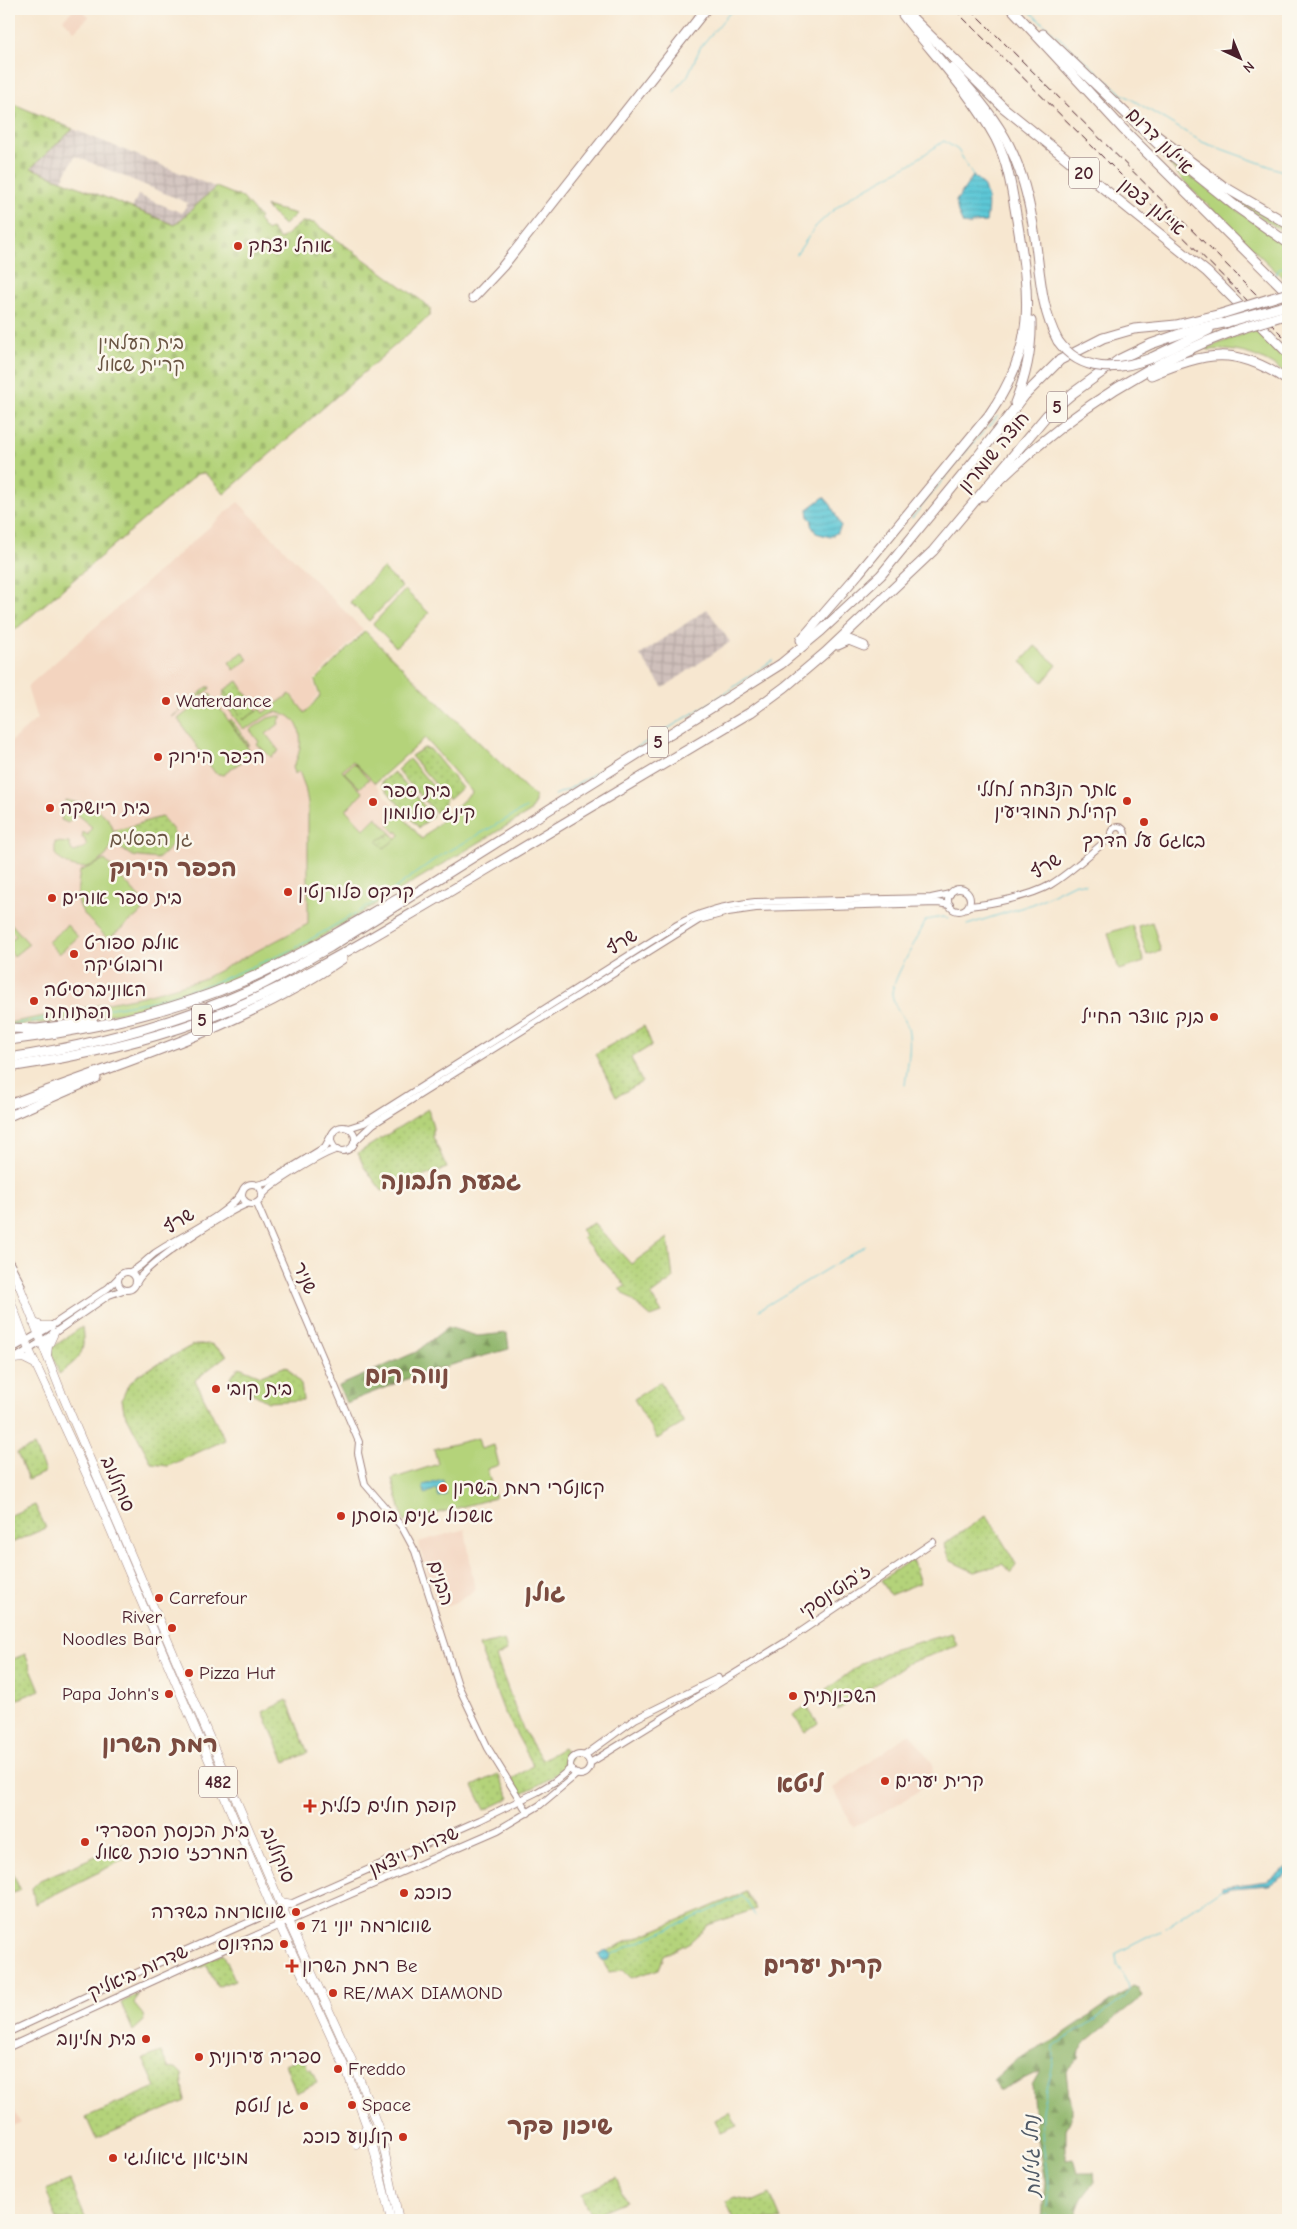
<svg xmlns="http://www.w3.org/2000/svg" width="1297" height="2229" font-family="'Comic Neue','Playpen Sans Hebrew',sans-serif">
<defs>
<pattern id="industrial-grid" width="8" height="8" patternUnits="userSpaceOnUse" patternTransform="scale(1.25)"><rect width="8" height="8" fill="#cfc0bb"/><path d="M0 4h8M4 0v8" fill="none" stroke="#b3a5a1"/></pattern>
<pattern id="forest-firs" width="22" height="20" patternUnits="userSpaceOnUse" patternTransform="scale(1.25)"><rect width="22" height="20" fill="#8fb56a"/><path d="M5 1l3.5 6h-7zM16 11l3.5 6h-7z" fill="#779357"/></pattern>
<pattern id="cemetery-stones" width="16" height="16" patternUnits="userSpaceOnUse" patternTransform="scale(1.25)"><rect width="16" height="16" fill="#b4d37a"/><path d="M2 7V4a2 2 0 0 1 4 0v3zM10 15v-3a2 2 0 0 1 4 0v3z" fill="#9cb56a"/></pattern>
<pattern id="park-dots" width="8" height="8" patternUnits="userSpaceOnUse" patternTransform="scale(1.25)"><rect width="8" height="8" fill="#b4d37a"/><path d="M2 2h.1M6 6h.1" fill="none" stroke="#9cb56a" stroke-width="1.8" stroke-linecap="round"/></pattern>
<pattern id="water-rules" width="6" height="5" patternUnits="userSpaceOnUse" patternTransform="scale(1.25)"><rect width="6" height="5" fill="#5cc7d6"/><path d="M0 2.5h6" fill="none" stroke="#52aab8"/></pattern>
</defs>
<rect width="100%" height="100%" fill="#fbf7ec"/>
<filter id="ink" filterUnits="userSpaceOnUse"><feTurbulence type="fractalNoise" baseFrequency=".02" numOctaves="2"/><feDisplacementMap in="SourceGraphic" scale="10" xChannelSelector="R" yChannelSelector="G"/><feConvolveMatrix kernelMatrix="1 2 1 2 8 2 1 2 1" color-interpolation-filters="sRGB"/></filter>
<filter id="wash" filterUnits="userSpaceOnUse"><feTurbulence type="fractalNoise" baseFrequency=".0096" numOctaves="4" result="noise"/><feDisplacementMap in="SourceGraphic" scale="20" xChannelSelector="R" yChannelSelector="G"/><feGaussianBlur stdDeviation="1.12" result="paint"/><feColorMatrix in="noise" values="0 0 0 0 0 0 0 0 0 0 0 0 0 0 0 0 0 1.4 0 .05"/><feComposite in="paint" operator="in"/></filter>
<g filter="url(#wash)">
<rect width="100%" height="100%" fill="#f7e7d0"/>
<g fill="#f3d4bf">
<polygon points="74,9 81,9 89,17 74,31 63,19"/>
<polygon points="238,502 363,630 313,681 318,695 305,713 299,770 305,787 309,822 308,924 203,979 143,996 9,1023 9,743 37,719 27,687"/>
<polygon points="353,760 375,783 413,829 384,849 346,810 342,771"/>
<polygon points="465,1529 475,1591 452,1604 438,1608 418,1542"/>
<polygon points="910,1733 933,1764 932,1773 918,1791 891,1808 853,1827 833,1788"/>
<polygon points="9,2096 20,2123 9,2127"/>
</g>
<g fill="url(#industrial-grid)">
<polygon points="73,129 217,188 175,225 132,209 138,195 182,213 188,203 75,156 61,182 30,168"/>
<polygon points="707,609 730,642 663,688 640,655"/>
</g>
<g fill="#b4d37a" stroke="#7f7952" fill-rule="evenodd">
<polygon points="1165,158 1288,247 1288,283 1185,183"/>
<polygon points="1221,191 1288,227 1288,235"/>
<polygon points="265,206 296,214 284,225"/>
<path d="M1257 329 1288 361V376C1264 356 1239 348 1208 350L1207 348Z"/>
<polygon points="383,568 402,587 369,621 350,602"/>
<polygon points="405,590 429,613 396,647 373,624"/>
<path d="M365 631 535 797V802L530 812 316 940C266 967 212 992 156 1005 108 1016 58 1022 9 1026V1023L143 996 203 979 308 924V803L305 787 299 771 295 774 293 767C303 750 306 720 282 713 266 708 256 730 242 728 235 717 221 703 224 690L243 719 260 709 263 713 290 694 305 713 320 696 315 681ZM425 738 472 792 422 839 400 813 388 825 396 833 397 831 400 835 397 839 376 817 364 829 346 810 363 793 342 771 353 761 375 783Z"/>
<polygon points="1035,646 1057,665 1043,682 1021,662"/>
<polygon points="243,652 248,660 234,670 229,662"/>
<polygon points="210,694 252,754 223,775 215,773 178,719"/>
<polygon points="277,716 282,716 278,722 279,724 266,734 279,751 271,757 257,744 259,742 250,730 268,718"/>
<polygon points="354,763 369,779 360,788 344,772"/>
<path d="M66 800C77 803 93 805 102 813 137 841 86 892 55 854V842L69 843 72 851 75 852 87 846 84 838H82L83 832 88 835 92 827 76 814 68 823 61 820Z"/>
<path d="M105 860 148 907 108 939C82 912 73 911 80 871Z"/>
<polygon points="9,921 29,944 14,956 9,950 9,942 16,936 9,927"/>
<polygon points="1152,922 1161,951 1147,955 1138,926"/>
<polygon points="67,925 78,937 59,954 48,942"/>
<polygon points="1132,925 1144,962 1119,970 1108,933"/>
<polygon points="478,1438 481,1449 494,1445 499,1465 487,1469 495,1498 404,1522 392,1479 438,1464 434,1449"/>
<polygon points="138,1994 134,2004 143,2015 144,2021 133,2031 121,2003"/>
</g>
<g fill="url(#forest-firs)" stroke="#6c6a4a">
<polygon points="448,1327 477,1336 507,1333 509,1349 422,1373 346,1403 339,1386 416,1352"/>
<path d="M1133 1986 1138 1988 1142 1996 1085 2043 1080 2050 1079 2058 1066 2072 1069 2096 1072 2105V2117L1066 2129V2160L1073 2159 1077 2173H1094L1095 2182C1085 2194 1075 2204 1077 2220H1042L1045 2181 1036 2134 1032 2085 1040 2071 998 2091 993 2080 1016 2060 1053 2041Z"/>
</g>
<polygon fill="url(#cemetery-stones)" stroke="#7f7952" points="9,102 73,129 31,168 175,225 216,187 243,198 260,218 258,220 267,231 271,229 280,240 302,222 314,223 426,304 430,309 430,315 224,494 210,478 204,473 197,474 9,635"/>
<g fill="url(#park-dots)" stroke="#7f7952">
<polygon points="238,681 257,711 243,720 224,690"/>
<polygon points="207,687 210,687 209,690 172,717"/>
<polygon points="231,719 248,743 248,746 229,721"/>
<polygon points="424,748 430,749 462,788 450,799 448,799 411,756"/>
<polygon points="409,759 446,801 436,813 397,770"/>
<polygon points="394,772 433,816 419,828 382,785 382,782"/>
<path d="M162 817 173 830 175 837 171 847 158 859 132 856 114 844 115 830C131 828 146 820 162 817Z"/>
<polygon points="391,833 396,839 384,848 377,841"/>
<polygon points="644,1026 652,1045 631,1058 642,1082 616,1097 595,1054"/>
<polygon points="428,1109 433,1128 433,1137 447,1168 382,1191 364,1167 358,1153"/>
<polygon points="594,1223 631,1264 668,1238 673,1279 651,1295 662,1313 651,1317 619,1289 626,1286 582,1238 585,1235 580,1230"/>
<path d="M82 1327C86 1355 80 1358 59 1374L52 1353 53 1347Z"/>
<polygon points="211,1344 227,1355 195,1380 225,1440 168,1466 152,1464 124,1411 122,1399 128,1385 139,1374 193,1345"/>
<polygon points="286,1366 301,1384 303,1400 268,1402 229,1380 239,1367 261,1376"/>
<polygon points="660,1382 684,1423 657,1439 634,1399"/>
<polygon points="34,1446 45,1472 28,1480 17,1453"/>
<polygon points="35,1505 46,1528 9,1544 9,1516"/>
<polygon points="987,1515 1016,1564 1012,1573 1002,1564 974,1572 951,1561 944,1544"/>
<polygon points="912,1559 920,1583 890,1595 881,1580"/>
<polygon points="952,1633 957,1646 906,1664 838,1710 825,1691 862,1663 891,1650"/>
<path d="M504 1640 507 1651 496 1657 523 1729 542 1760 563 1748 571 1758C561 1776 538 1785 520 1794L512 1780 533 1765 503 1709 479 1646Z"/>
<polygon points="25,1654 40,1690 9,1703 9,1661"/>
<polygon points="287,1700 308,1753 285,1762 263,1712"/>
<polygon points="806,1706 818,1723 805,1732 793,1715"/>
<polygon points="498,1774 510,1798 485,1810 473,1786"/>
<polygon points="124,1844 131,1856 35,1904 32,1888 40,1880"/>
<polygon points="9,1863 20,1890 9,1895"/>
<polygon points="746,1892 756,1909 708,1925 690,1942 664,1956 659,1969 631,1978 623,1970 609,1972 598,1954"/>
<polygon points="223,1953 235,1980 217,1987 207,1965 195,1970 193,1966"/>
<polygon points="161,2052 169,2069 176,2068 182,2074 185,2101 96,2139 86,2117 156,2087 143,2059"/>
<polygon points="303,2056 308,2069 311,2069 317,2083 296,2093 285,2064"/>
<polygon points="730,2112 737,2126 721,2133 715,2120"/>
<polygon points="616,2178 626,2201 591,2216 581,2194"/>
<polygon points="70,2180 70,2181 86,2220 57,2220 46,2190"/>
<polygon points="770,2194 781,2220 725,2220 733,2217 726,2201 736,2197 754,2201"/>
</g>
<g fill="url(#water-rules)" stroke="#537380">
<path d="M973 176C990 188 989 202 986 222L973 223 969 225 963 224 958 213 956 201Z"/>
<polygon points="824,497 831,505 841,526 838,532 830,537 816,533 811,525 812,520 809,518 808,509"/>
<polygon points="443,1480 446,1495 439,1497 436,1489 425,1494 423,1485"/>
<polygon points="1288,1867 1288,1873 1269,1885 1232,1888 1223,1891 1222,1887 1267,1881"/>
<circle cx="605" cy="1956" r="5.5"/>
</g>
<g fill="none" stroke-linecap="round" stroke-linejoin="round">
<g stroke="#5cc7d6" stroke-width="1">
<polyline points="1027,9 1121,93 1202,142 1288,173"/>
<polyline points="674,92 688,75 701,46 733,9"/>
<polyline points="796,255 816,226 831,212 853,195 910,164 944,141 958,150 973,176"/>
<polyline points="1275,275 1280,268 1288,266"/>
<polyline points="912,518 972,444 998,416"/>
<polyline points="555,795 569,789 718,698 773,660"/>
<polyline points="967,925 1033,904 1075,883 1085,884"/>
<polyline points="14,1024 153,1001 213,983 292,950 382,898 435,859 526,808"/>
<path d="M905 1085C907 1068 912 1046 908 1028 905 1016 892 1007 892 993 893 978 919 937 926 920L943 917 948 918"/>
<polyline points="759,1310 865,1246"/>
<polyline points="1165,1928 1222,1889"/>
<polyline points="610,1955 742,1896 747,1901 755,1916"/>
<path d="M1047 2208C1052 2176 1039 2144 1042 2111 1045 2089 1055 2069 1054 2046 1066 2037 1127 2002 1128 1990 1128 1977 1114 1967 1115 1954L1160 1931"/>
<polyline points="1045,2220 1046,2215"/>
</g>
</g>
</g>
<g filter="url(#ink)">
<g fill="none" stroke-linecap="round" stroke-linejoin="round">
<g stroke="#a0837e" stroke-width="8">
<g id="minor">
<circle cx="1118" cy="834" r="7"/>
<circle cx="959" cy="900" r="11"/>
<path d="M969 906C992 904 1031 896 1050 885 1072 872 1091 852 1111 837"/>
<circle cx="343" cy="1139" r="12"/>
<path d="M348 1128 364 1123 677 925C701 911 727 905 755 902L931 898 950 894"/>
<polyline points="354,1142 373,1124 699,920 728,912 756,908 938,903 950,905"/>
<circle cx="252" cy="1194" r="10"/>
<polyline points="257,1185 268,1182 325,1147 331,1136"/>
<path d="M262 1196C269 1185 323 1153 338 1149"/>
<polyline points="257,1204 359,1442 358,1453 365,1484 402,1527 415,1551 458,1685 488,1748 528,1813"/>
<circle cx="127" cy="1281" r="9"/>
<path d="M130 1272C140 1268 146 1260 155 1253 178 1237 229 1215 242 1192"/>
<path d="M137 1282C145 1264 227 1211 247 1204"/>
<polyline points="12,1349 45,1330 108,1288 118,1278"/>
<polyline points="9,1362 41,1342 109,1295 123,1290"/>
<circle cx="580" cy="1765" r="10"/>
<polyline points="584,1756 635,1719 718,1678"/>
<polyline points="590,1763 784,1643 933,1542"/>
<polyline points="9,2032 182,1952 480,1820 537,1792 554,1782 571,1768"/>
<polyline points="9,2047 188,1965 498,1830 540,1805 577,1774"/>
</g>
</g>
<g stroke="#a0837e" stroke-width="9">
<g id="major">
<polyline points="18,1282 62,1394 289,1923 355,2067 381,2135 399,2220"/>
<polyline points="9,1297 29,1350 92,1486 274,1913 347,2072 371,2138 391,2220"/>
<polyline points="33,1322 41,1326 51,1326"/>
<polyline points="11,1350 18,1338 18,1328"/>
<polyline points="47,1355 48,1346 54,1333"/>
<polyline points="14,1359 23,1358 35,1364"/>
<polyline points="281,1902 292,1904"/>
<polyline points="356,2144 367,2127"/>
</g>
</g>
<g stroke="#a0837e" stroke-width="11">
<g id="highway">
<polyline points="903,9 1004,108 1207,272 1288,353"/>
<polyline points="1012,9 1123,129 1288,293"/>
<polyline points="1043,34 1159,145 1234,205 1288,243"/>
<path d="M951 68C1004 125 1024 159 1035 238 1040 273 1041 310 1058 341"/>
<polyline points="1148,129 1223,186 1288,224"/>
<polyline points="473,298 503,266 706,9"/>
<polyline points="1151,358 1209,330"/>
<path d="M1151 375C1206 352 1236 345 1288 381"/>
<path d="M1015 403C1026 376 1032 350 1031 321"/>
<path d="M984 496C1055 423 1140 365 1236 330"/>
<path d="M801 640 859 573 989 415C1037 346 1030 298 1017 220 1012 192 1009 165 996 139 972 94 934 55 903 15"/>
<polyline points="838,645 849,640 864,646"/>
<polyline points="9,1028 37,1029 93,1022"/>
<path d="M9 1040C90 1030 172 1012 248 979 300 956 349 926 398 898"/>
<path d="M9 1058C95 1045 177 1023 257 987 282 975 306 960 330 947L781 664 821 631 881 575 975 460 1025 395 1060 360 1103 338 1134 329 1176 325 1221 314"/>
<path d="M9 1067C75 1057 140 1043 203 1020 289 989 368 939 447 893 548 833 650 772 751 712L785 687 825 653 933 551 1047 415 1073 393 1120 359 1151 344 1191 330 1228 322"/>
<path d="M9 1105C121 1062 242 1028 342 959"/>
<polyline points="9,1116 96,1078"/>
<polyline points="9,1264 20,1285"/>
</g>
</g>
<use href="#minor" stroke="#fff" stroke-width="6"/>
<use href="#major" stroke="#fff" stroke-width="8"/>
<use href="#highway" stroke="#fff" stroke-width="9"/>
<g stroke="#4a1f2b" stroke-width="1" stroke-dasharray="8 4" stroke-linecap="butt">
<polyline points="954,9 1288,341"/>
<polyline points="970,9 1288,326"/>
</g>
<g stroke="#a0837e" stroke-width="11" stroke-linecap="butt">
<g id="highway-bridge">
<polyline points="1221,314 1288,293"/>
<polyline points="1228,322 1288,305"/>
<polyline points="1236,330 1288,314"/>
<path d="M1058 341C1081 373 1118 371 1151 358"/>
</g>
</g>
<use href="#highway-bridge" stroke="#fff" stroke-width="9"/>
</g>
</g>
<g fill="#c8321e" stroke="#fbf7ec" stroke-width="2">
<circle cx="238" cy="246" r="5"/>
<circle cx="166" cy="701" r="5"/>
<circle cx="158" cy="757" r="5"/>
<circle cx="1127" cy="801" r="5"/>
<circle cx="373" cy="802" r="5"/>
<circle cx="50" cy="808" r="5"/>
<circle cx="1144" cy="822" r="5"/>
<circle cx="288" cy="892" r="5"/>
<circle cx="52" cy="898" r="5"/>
<circle cx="74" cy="954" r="5"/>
<circle cx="34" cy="1001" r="5"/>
<circle cx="1214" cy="1017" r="5"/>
<circle cx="216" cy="1389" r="5"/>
<circle cx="443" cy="1488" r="5"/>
<circle cx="341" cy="1516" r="5"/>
<circle cx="159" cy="1598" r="5"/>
<circle cx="172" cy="1628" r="5"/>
<circle cx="189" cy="1673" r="5"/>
<circle cx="169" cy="1694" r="5"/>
<circle cx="793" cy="1696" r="5"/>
<circle cx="885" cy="1781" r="5"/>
<path d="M307.5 1798.5h5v5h5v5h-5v5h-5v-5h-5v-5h5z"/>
<circle cx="85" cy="1842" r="5"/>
<circle cx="404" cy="1893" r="5"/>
<circle cx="296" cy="1912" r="5"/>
<circle cx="301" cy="1926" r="5"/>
<circle cx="284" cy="1944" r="5"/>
<path d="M289.5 1958.5h5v5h5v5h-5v5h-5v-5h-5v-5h5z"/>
<circle cx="333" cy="1993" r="5"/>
<circle cx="146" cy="2039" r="5"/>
<circle cx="199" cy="2057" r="5"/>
<circle cx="338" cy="2069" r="5"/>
<circle cx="352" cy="2105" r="5"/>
<circle cx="304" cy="2106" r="5"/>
<circle cx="403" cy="2137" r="5"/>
<circle cx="113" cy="2158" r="5"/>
</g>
<g text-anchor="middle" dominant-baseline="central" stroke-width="5" stroke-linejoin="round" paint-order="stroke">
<g fill="#fbf7ec" stroke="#7f6065" stroke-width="1">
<rect x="1069" y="157.5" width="30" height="31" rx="4"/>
<rect x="1047" y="391.5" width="20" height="31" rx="4"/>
<rect x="648" y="726.5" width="20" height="31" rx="4"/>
<rect x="192" y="1004.5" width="20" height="31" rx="4"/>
<rect x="199" y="1766.5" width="38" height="31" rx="4"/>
</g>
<g font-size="18" font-weight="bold" fill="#4a1f2b">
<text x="1084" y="173">20</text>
<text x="1057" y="407">5</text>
<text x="658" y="742">5</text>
<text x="202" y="1020">5</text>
<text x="218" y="1782">482</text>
</g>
<g font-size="19" fill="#4a1f2b" stroke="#fbf7ec">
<text transform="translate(1160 141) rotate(45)">איילון דרום</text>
<text transform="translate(1152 207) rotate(39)">איילון צפון</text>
<text transform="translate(994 452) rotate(-50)">חוצה שומרון</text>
<text transform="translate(1046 866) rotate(-32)">שרף</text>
<text transform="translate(622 942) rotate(-32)">שרף</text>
<text transform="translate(179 1221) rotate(-32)">שרף</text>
<text transform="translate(305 1278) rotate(66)">שניר</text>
<text transform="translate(118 1484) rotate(67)">סוקולוב</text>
<text transform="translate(441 1583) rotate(73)">הבנים</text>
<text transform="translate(835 1591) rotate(-34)">ז'בוטינסקי</text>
<text transform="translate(414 1851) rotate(-24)">שדרות ויצמן</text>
<text transform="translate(278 1855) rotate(67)">סוקולוב</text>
<text transform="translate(138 1972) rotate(-24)">שדרות ביאליק</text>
</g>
<g font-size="19" fill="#4a1f2b" stroke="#fbf7ec" text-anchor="start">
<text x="248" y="246">אוהל יצחק</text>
<text x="176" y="701">Waterdance</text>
<text x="168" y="757">הכפר הירוק</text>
<text x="1117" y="790" text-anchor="end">אתר הנצחה לחללי<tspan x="1117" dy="22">קהילת המודיעין</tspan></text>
<text x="383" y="791">בית ספר<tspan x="383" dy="22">קינג סולומון</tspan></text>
<text x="60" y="808">בית ריושקה</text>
<text x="1144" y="841" text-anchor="middle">באגט על הדרך</text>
<text x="298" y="892">קרקס פלורנטין</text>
<text x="62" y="898">בית ספר אורים</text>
<text x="84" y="943">אולם ספורט<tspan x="84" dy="22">ורובוטיקה</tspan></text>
<text x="44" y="990">האוניברסיטה<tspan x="44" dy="22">הפתוחה</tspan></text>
<text x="1204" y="1017" text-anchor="end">בנק אוצר החייל</text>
<text x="226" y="1389">בית קובי</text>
<text x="453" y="1488">קאנטרי רמת השרון</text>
<text x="351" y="1516">אשכול גנים בוסתן</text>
<text x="169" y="1598">Carrefour</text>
<text x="162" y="1617" text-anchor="end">River<tspan x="162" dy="22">Noodles Bar</tspan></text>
<text x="199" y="1673">Pizza Hut</text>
<text x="159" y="1694" text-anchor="end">Papa John's</text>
<text x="803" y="1696">השכונתית</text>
<text x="895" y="1781">קרית יערים</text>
<text x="321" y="1806">קופת חולים כללית</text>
<text x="95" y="1831">בית הכנסת הספרדי<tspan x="95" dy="22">המרכזי סוכת שאול</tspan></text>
<text x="414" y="1893">כוכב</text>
<text x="286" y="1912" text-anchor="end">שווארמה בשדרה</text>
<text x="311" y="1926">שווארמה יוני 71</text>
<text x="274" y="1944" text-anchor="end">בהדונס</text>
<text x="302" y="1966">רמת השרון Be</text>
<text x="343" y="1993">RE/MAX DIAMOND</text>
<text x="136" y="2039" text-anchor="end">בית מלינוב</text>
<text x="209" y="2057">ספריה עירונית</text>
<text x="348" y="2069">Freddo</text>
<text x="362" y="2105">Space</text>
<text x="294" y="2106" text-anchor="end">גן לוטם</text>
<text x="393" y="2137" text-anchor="end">קולנוע כוכב</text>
<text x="123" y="2158">מוזיאון גיאולוגי</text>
</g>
<g font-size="19" fill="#6a5543" stroke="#fbf7ec">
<text x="141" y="343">בית העלמין<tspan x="141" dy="22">קריית שאול</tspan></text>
<text x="151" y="839">גן הפסלים</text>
</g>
<g font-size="20" font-style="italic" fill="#505a67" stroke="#fbf7ec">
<text transform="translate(1032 2156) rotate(-92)">נחל גלילות</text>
</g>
<g font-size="24" font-weight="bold" fill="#7b4b40" stroke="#fbf7ec">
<text x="173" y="868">הכפר הירוק</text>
<text x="451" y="1181">גבעת הלבונה</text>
<text x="407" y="1375">נווה רום</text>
<text x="545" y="1593">גולן</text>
<text x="160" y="1744">רמת השרון</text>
<text x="800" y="1784">ליטא</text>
<text x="823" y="1965">קרית יערים</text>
<text x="560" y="2126">שיכון פקר</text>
</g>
</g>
<rect width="1297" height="2229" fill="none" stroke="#fbf7ec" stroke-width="30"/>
<g transform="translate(1240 58) rotate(136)" stroke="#fbf7ec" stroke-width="4" paint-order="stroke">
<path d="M0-4L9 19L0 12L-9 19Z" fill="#4a1f2b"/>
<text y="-8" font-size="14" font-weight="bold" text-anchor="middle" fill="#4a1f2b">N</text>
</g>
</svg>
